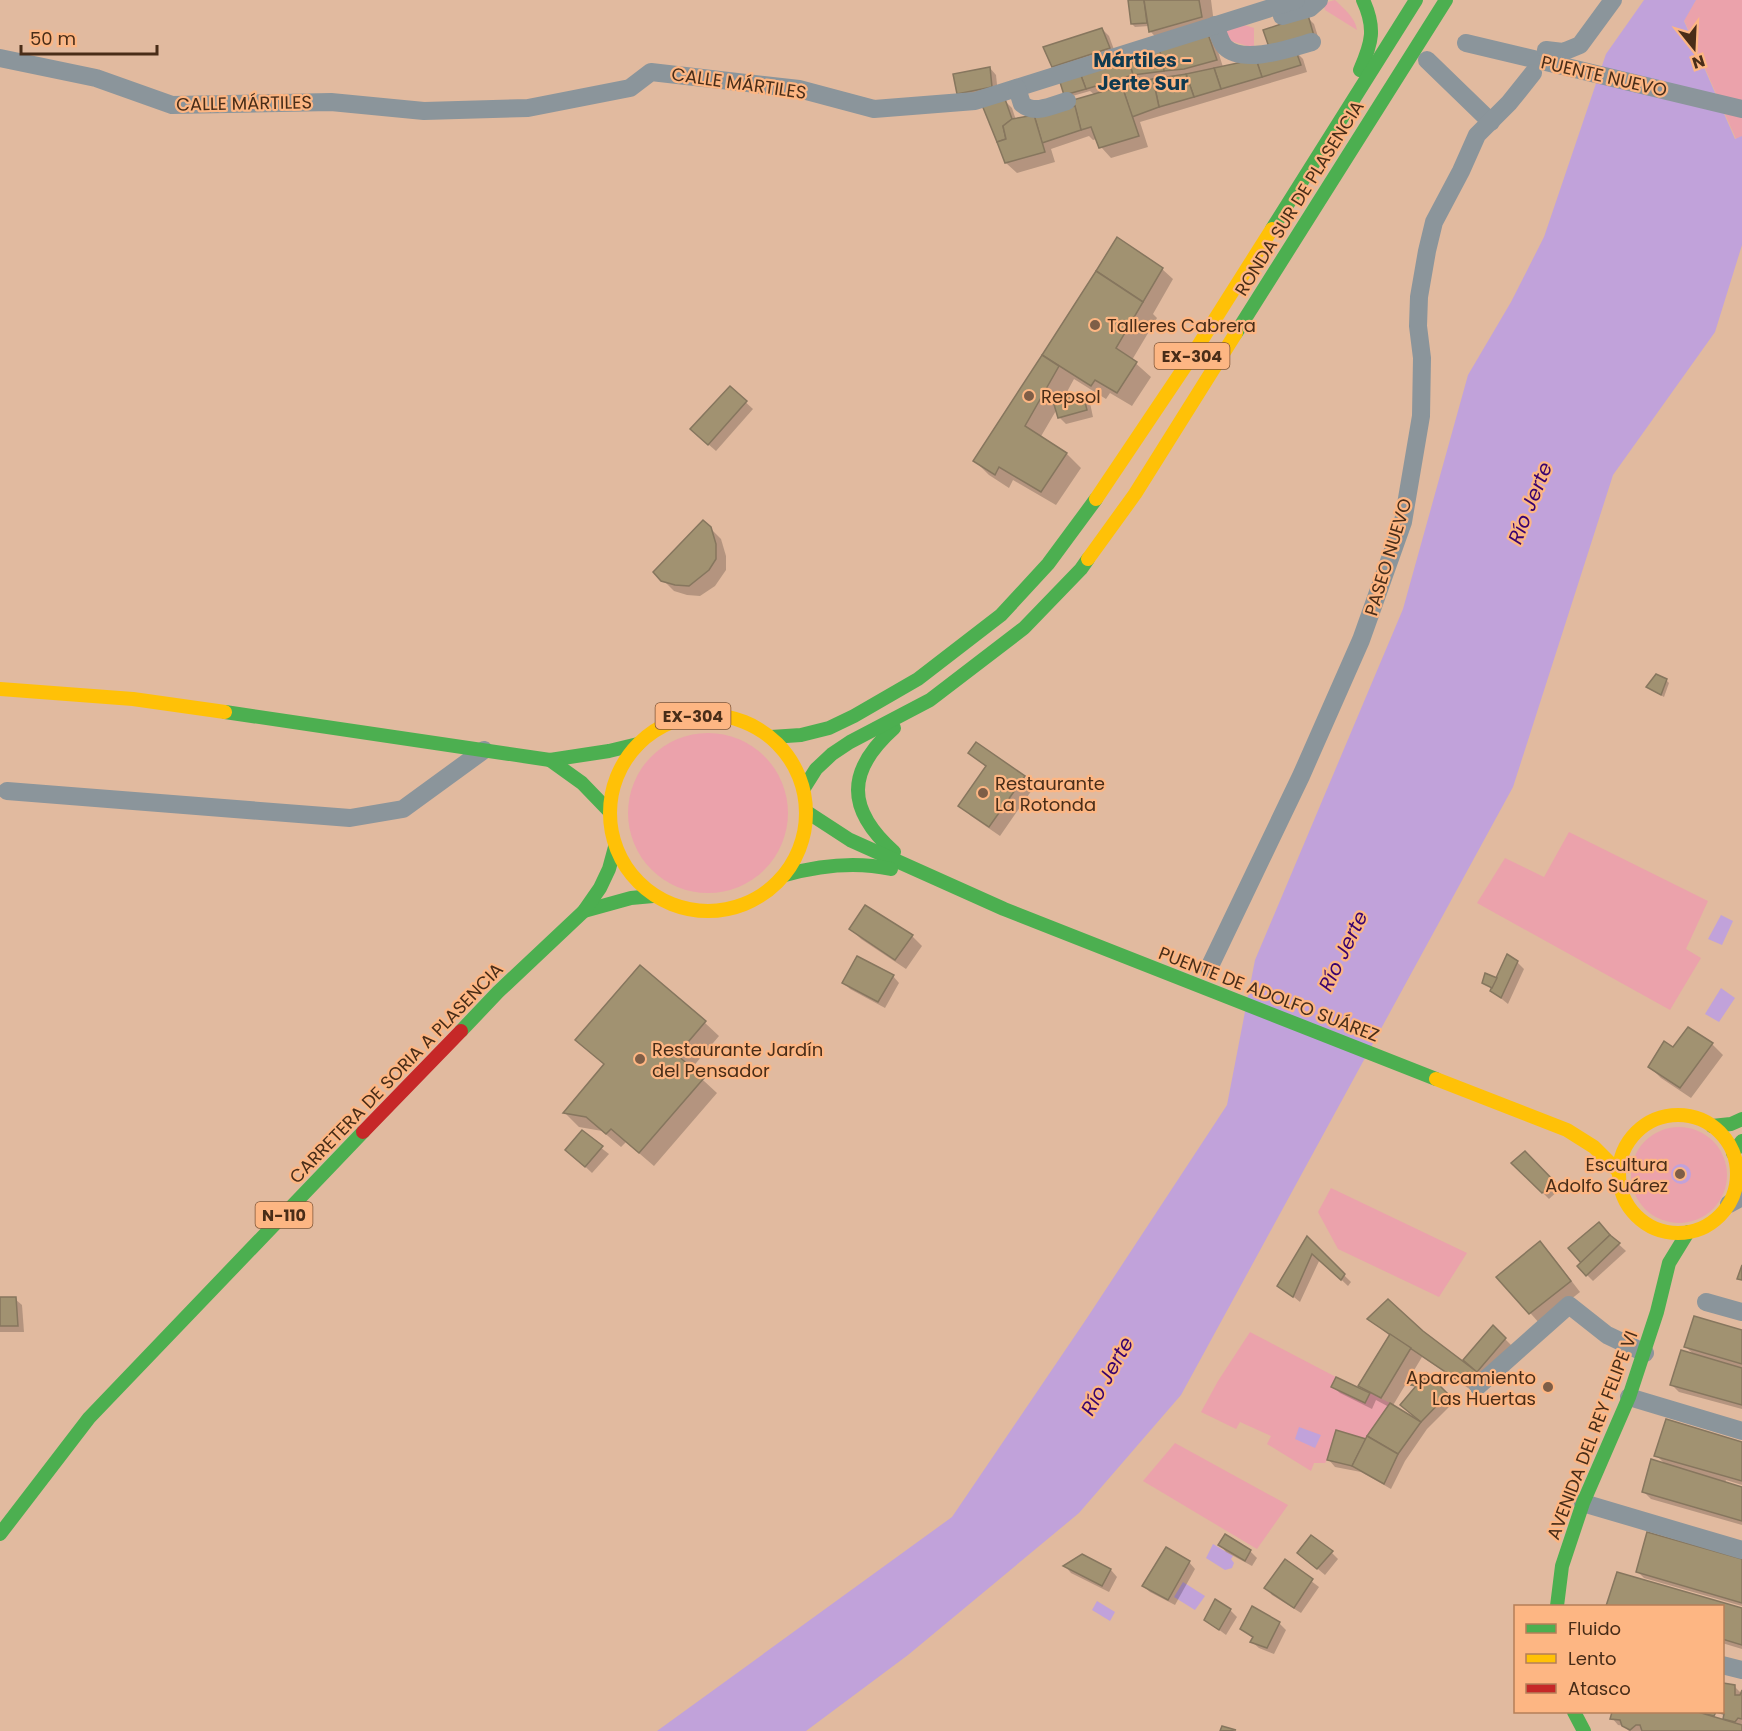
<svg xmlns="http://www.w3.org/2000/svg" width="1742" height="1731" font-family="Poppins,sans-serif">
<rect width="100%" height="100%" fill="#e1ba9f"/>
<g fill="#eba2ab">
<path d="M1335 0C1344 9 1355 17 1357 30L1325 10 1324 5 1328 2Z"/>
<polygon points="1696,0 1742,0 1742,136 1736,139 1684,20"/>
<polygon points="1238,23 1254,28 1254,48 1228,40 1223,27"/>
<circle cx="708" cy="813" r="80"/>
<polygon points="1569,832 1708,901 1686,949 1701,958 1670,1010 1477,903 1505,858 1544,877"/>
<circle cx="1679" cy="1175" r="48"/>
<polygon points="1331,1188 1467,1253 1439,1297 1338,1249 1318,1212"/>
<polygon points="1250,1332 1336,1377 1331,1386 1365,1403 1370,1393 1390,1403 1366,1439 1336,1430 1327,1460 1325,1463 1314,1463 1311,1471 1267,1444 1271,1436 1240,1422 1236,1429 1201,1412 1218,1381"/>
<polygon points="1175,1443 1288,1505 1257,1549 1143,1481"/>
</g>
<g fill="#c1a2da">
<polygon points="1644,0 1696,0 1684,21 1735,139 1742,136 1742,245 1715,332 1613,475 1513,787 1181,1395 1079,1513 908,1655 806,1731 657,1731 952,1517 1087,1318 1227,1105 1255,960 1403,609 1468,375 1511,302 1544,237 1606,54"/>
<polygon points="1721,915 1733,921 1722,945 1708,939"/>
<polygon points="1721,988 1735,998 1719,1022 1705,1014"/>
<circle cx="1681" cy="1174" r="10"/>
<polygon points="1299,1427 1321,1435 1315,1448 1295,1439"/>
<polygon points="1213,1544 1233,1556 1231,1559 1234,1563 1232,1568 1225,1570 1206,1558"/>
<polygon points="1183,1582 1205,1596 1195,1610 1174,1597"/>
<polygon points="1097,1601 1115,1612 1110,1621 1092,1610"/>
</g>
<g fill="#0003" fill-rule="evenodd">
<path d="M1130 0H1211L1215 31 1206 34 1215 42 1223 67 1255 60 1307 17 1314 24 1320 43 1295 51 1303 59 1307 72 1140 122 1148 147 1111 158 1101 147 1097 139 1093 140 1089 136 1051 149 1055 162 1017 173 1006 163 1005 101 1012 108 1016 120 1074 107 1095 95 1090 91 1069 97 1066 94 1164 46 1150 31 1149 26 1135 27 1132 24ZM1151 80 1130 86 1129 84Z"/>
<polygon points="1102,29 1109,36 1116,55 1060,73 1053,66"/>
<polygon points="990,68 996,75 998,94 959,93"/>
<polygon points="1162,269 1173,279 1153,314 1157,318 1132,360 1151,377 1132,406 1110,393 1106,399 1074,379 1062,401 1083,396 1090,403 1093,417 1066,424 1059,417 1057,409 1040,438 1067,454 1081,468 1056,505 1013,480 1009,488 989,475 975,461 1096,273"/>
<polygon points="730,388 753,409 716,451 699,436"/>
<polygon points="710,528 721,539 726,556 726,570 715,586 700,596 687,595 674,591 655,572"/>
<polygon points="1666,680 1669,683 1664,697 1648,687"/>
<polygon points="970,753 1024,777 1034,787 1000,836 971,816 960,805 987,768"/>
<polygon points="851,929 912,936 922,946 906,969 861,939"/>
<polygon points="1517,962 1524,969 1508,1004 1492,991 1493,989 1484,983 1497,979"/>
<polygon points="893,976 899,983 885,1008 850,989 843,982"/>
<polygon points="704,1022 719,1036 691,1069 717,1093 654,1166 626,1142 621,1147 602,1131 579,1127 565,1113 605,1065 577,1040"/>
<polygon points="1688,1029 1712,1044 1723,1055 1691,1098 1661,1078 1650,1067 1674,1049"/>
<polygon points="582,1133 609,1154 592,1173 574,1156"/>
<polygon points="1525,1153 1560,1189 1549,1199 1513,1163"/>
<polygon points="1307,1239 1351,1282 1348,1286 1320,1259 1300,1302 1279,1285"/>
<polygon points="1613,1239 1626,1251 1593,1281 1587,1275"/>
<polygon points="1540,1243 1550,1253 1580,1292 1540,1324 1498,1277"/>
<polygon points="0,1299 15,1299 22,1305 24,1332 0,1332"/>
<polygon points="1369,1319 1422,1332 1474,1372 1493,1327 1512,1346 1474,1392 1422,1357 1392,1407 1419,1421 1402,1405 1417,1388 1414,1385 1425,1381 1428,1376 1454,1402 1427,1429 1405,1461 1391,1489 1361,1472 1335,1467 1329,1460 1366,1441 1389,1407 1376,1400 1372,1409 1340,1393 1333,1387 1366,1392 1360,1386 1390,1336"/>
<polygon points="1742,1331 1742,1409 1679,1392 1672,1385 1694,1355 1686,1347"/>
<polygon points="1742,1444 1742,1485 1726,1480 1725,1483 1742,1488 1742,1525 1651,1499 1644,1492 1666,1465 1656,1455"/>
<polygon points="1220,1545 1250,1551 1257,1558 1252,1566 1226,1552"/>
<polygon points="1332,1553 1338,1559 1325,1575 1306,1559"/>
<polygon points="1082,1556 1111,1570 1117,1577 1109,1592 1071,1573 1065,1566"/>
<polygon points="1285,1561 1319,1587 1301,1613 1272,1595 1266,1588"/>
<polygon points="1742,1561 1742,1606 1644,1578 1637,1571"/>
<polygon points="1189,1562 1195,1569 1175,1605 1150,1592 1143,1586"/>
<polygon points="1618,1574 1742,1610 1742,1649 1722,1643 1722,1606 1609,1606 1607,1605"/>
<polygon points="1230,1610 1237,1617 1226,1635 1206,1620"/>
<polygon points="1279,1623 1286,1630 1274,1654 1259,1648 1252,1642 1254,1639 1242,1629"/>
<polygon points="1724,1684 1735,1687 1742,1694 1742,1731 1629,1731 1624,1726 1618,1725 1612,1718 1614,1712 1695,1712 1707,1716 1706,1712 1715,1712 1712,1717 1725,1721 1726,1713 1720,1712 1722,1712"/>
</g>
<g fill="#a19271" stroke="#86765e" stroke-width="1.5">
<polygon points="1128,0 1144,0 1147,23 1131,24"/>
<polygon points="1144,0 1199,0 1202,17 1149,32"/>
<polygon points="1308,15 1314,36 1270,50 1263,30"/>
<polygon points="1102,28 1110,48 1052,67 1043,47"/>
<polygon points="1208,34 1217,60 1184,69 1164,71 1159,47"/>
<polygon points="1159,47 1164,71 1133,75 1128,58"/>
<polygon points="1296,51 1301,65 1262,77 1257,63"/>
<polygon points="1128,58 1133,75 1086,89 1080,73"/>
<polygon points="1256,59 1262,77 1221,89 1214,68"/>
<polygon points="990,67 992,87 957,94 953,74"/>
<polygon points="1214,68 1221,89 1194,97 1186,74"/>
<polygon points="1080,73 1086,89 1064,95 1059,79"/>
<polygon points="1186,74 1194,97 1159,107 1153,79"/>
<polygon points="1153,79 1159,107 1132,117 1122,86"/>
<polygon points="1122,86 1139,136 1099,148 1091,127 1081,130 1073,100"/>
<polygon points="1005,99 1012,119 1003,126 1006,139 997,142 982,105"/>
<polygon points="1075,106 1081,130 1042,143 1034,115"/>
<polygon points="1034,115 1045,152 1005,163 997,142 1006,139 1003,126 1012,119"/>
<polygon points="1117,237 1163,268 1143,302 1096,271"/>
<polygon points="1096,271 1143,302 1116,348 1137,362 1117,393 1095,380 1091,386 1042,355"/>
<polygon points="1042,355 1059,366 1025,426 1067,453 1041,492 999,467 995,475 973,461"/>
<polygon points="730,386 747,401 708,445 690,429"/>
<polygon points="1083,394 1087,410 1058,418 1053,401"/>
<polygon points="703,520 711,527 716,544 716,559 709,570 689,586 675,585 661,581 653,572"/>
<polygon points="1656,674 1667,679 1661,695 1646,687"/>
<polygon points="976,742 1025,776 989,827 958,806 986,766 968,753"/>
<polygon points="865,905 913,935 895,960 849,929"/>
<polygon points="1507,954 1518,961 1501,998 1490,991"/>
<polygon points="857,956 894,975 878,1002 842,983"/>
<polygon points="640,965 706,1021 677,1055 704,1078 639,1153 611,1129 606,1134 586,1117 563,1113 604,1064 575,1040"/>
<polygon points="1485,973 1497,978 1492,988 1482,983"/>
<polygon points="1688,1027 1713,1043 1680,1088 1648,1067 1664,1041 1673,1047"/>
<polygon points="582,1130 603,1146 585,1167 565,1150"/>
<polygon points="1525,1151 1555,1182 1542,1193 1511,1163"/>
<polygon points="1599,1222 1610,1235 1581,1263 1568,1248"/>
<polygon points="1610,1235 1620,1243 1586,1276 1577,1266"/>
<polygon points="1307,1236 1345,1274 1341,1280 1312,1254 1293,1297 1277,1286"/>
<polygon points="1540,1241 1571,1281 1529,1314 1496,1277"/>
<polygon points="1742,1265 1742,1280 1737,1279"/>
<polygon points="0,1297 16,1297 18,1326 0,1326"/>
<polygon points="1388,1299 1423,1331 1477,1372 1462,1383 1367,1319"/>
<polygon points="1694,1316 1742,1330 1742,1364 1684,1347"/>
<polygon points="1493,1325 1506,1338 1477,1372 1463,1360"/>
<polygon points="1390,1334 1411,1348 1381,1398 1358,1386"/>
<polygon points="1681,1350 1742,1368 1742,1405 1670,1385"/>
<polygon points="1427,1373 1448,1394 1421,1422 1400,1405 1416,1386 1411,1385 1421,1376 1424,1379"/>
<polygon points="1336,1377 1370,1393 1365,1403 1331,1387"/>
<polygon points="1390,1403 1421,1422 1398,1454 1367,1436"/>
<polygon points="1666,1419 1742,1442 1742,1481 1654,1456"/>
<polygon points="1336,1430 1366,1439 1352,1466 1327,1460"/>
<polygon points="1367,1436 1398,1454 1384,1484 1352,1466"/>
<polygon points="1651,1459 1742,1487 1742,1521 1642,1492"/>
<polygon points="1647,1532 1742,1559 1742,1603 1636,1572"/>
<polygon points="1225,1534 1251,1550 1245,1561 1218,1545"/>
<polygon points="1311,1535 1333,1551 1317,1569 1297,1553"/>
<polygon points="1166,1547 1190,1561 1168,1600 1142,1586"/>
<polygon points="1082,1554 1111,1569 1102,1586 1063,1566"/>
<polygon points="1285,1559 1313,1579 1294,1608 1264,1588"/>
<polygon points="1617,1572 1742,1608 1742,1645 1722,1639 1722,1606 1606,1606"/>
<polygon points="1215,1599 1231,1609 1219,1630 1204,1620"/>
<polygon points="1252,1606 1280,1622 1267,1648 1250,1642 1253,1637 1240,1629"/>
<polygon points="1723,1683 1735,1685 1735,1695 1740,1695 1742,1690 1742,1719 1738,1718 1735,1722 1723,1719 1724,1714 1716,1712 1714,1716 1705,1714 1704,1712 1722,1712"/>
<polygon points="1612,1712 1698,1712 1742,1725 1742,1731 1642,1731 1640,1725 1636,1725 1630,1730 1622,1726 1620,1720 1610,1719"/>
<polygon points="1222,1726 1236,1730 1220,1731"/>
</g>
<g fill="none" stroke-linecap="round" stroke-linejoin="round">
<g stroke="#8b959b" stroke-width="18">
<polyline points="1282,16 1310,8 1319,0"/>
<path d="M1215 25C1218 32 1220 42 1225 47 1243 65 1291 48 1312 42"/>
<polyline points="1466,43 1742,109"/>
<polyline points="1546,50 1563,52 1580,45 1613,0"/>
<polyline points="0,58 96,78 172,105 331,102 424,111 528,108 630,88 651,72 799,89 874,109 975,101 1296,0"/>
<polyline points="1427,60 1491,122"/>
<path d="M1017 88 1022 104C1035 115 1053 105 1067 101"/>
<polyline points="7,791 350,818 403,809 484,750"/>
<polyline points="1209,968 1301,776 1361,640 1403,522 1421,416 1422,358 1418,326 1419,297 1427,251 1434,222 1461,171 1477,135 1509,103 1533,73"/>
<polyline points="1729,1204 1742,1197"/>
<polyline points="1706,1302 1742,1312"/>
<polyline points="1478,1386 1569,1305 1607,1335 1645,1353"/>
<polyline points="1629,1397 1742,1431"/>
<polyline points="1583,1503 1742,1550"/>
<polyline points="1722,1665 1742,1670"/>
</g>
<g stroke="#4caf50" stroke-width="14">
<path d="M1360 70C1372 43 1376 28 1363 0"/>
<polyline points="1272,229 1416,0"/>
<polyline points="1236,333 1446,0"/>
<polyline points="225,712 550,760 609,751 638,744"/>
<path d="M894 728C846 771 846 809 894 852"/>
<polyline points="771,737 801,735 829,728 854,716 918,679 1001,615 1048,564 1096,499"/>
<polyline points="550,760 582,783 609,811"/>
<polyline points="804,788 816,769 832,754 850,742 930,700 1024,628 1081,569 1088,559"/>
<polyline points="807,812 850,840 1004,909 1436,1079"/>
<path d="M785 875C821 865 855 861 891 869"/>
<polyline points="584,911 631,898 653,896"/>
<polyline points="461,1031 498,992 584,911 600,888 609,869 615,847"/>
<polyline points="1712,1126 1731,1124 1742,1119"/>
<polyline points="1733,1153 1742,1141"/>
<polyline points="0,1534 89,1418 363,1132"/>
<polyline points="1557,1606 1562,1566 1583,1503 1629,1397 1657,1312 1669,1263 1688,1232"/>
<polyline points="1574,1712 1584,1731"/>
</g>
<g stroke="#ffc107" stroke-width="14">
<polyline points="1096,499 1186,365 1272,229"/>
<polyline points="1088,559 1135,494 1236,333"/>
<polyline points="0,689 133,699 225,712"/>
<circle cx="708" cy="813" r="98"/>
<polyline points="1436,1079 1567,1130 1594,1147 1618,1171"/>
<circle cx="1678" cy="1174" r="59"/>
</g>
<polyline stroke="#c62828" stroke-width="14" points="363,1132 461,1031"/>
</g>
<g fill="#7e5e47" stroke="#fdb683" stroke-width="2">
<circle cx="1095" cy="325" r="6"/>
<circle cx="1029" cy="396" r="6"/>
<circle cx="983" cy="793" r="6"/>
<circle cx="640" cy="1059" r="6"/>
<circle cx="1680" cy="1174" r="6"/>
<circle cx="1548" cy="1387" r="6"/>
</g>
<g text-anchor="middle" dominant-baseline="central" stroke-width="4.5" stroke-linejoin="round" paint-order="stroke">
<g fill="#fdb683" stroke="#7f5638" stroke-width="1.5">
<rect x="1154.5" y="343" width="75" height="26" rx="4.5"/>
<rect x="655.5" y="703" width="75" height="26" rx="4.5"/>
<rect x="255.5" y="1202" width="57" height="26" rx="4.5"/>
</g>
<g font-size="16" font-weight="bold" fill="#492d18">
<text x="1192" y="356">EX-304</text>
<text x="693" y="716">EX-304</text>
<text x="284" y="1215">N-110</text>
</g>
<g font-size="18" fill="#492d18" stroke="#fdb683">
<text transform="translate(1604 76) rotate(13)">PUENTE NUEVO</text>
<text transform="translate(739 83) rotate(8)">CALLE MÁRTILES</text>
<text transform="translate(244 103) rotate(-1)">CALLE MÁRTILES</text>
<text transform="translate(1299 198) rotate(-58)">RONDA SUR DE PLASENCIA</text>
<text transform="translate(1388 557) rotate(-73)">PASEO NUEVO</text>
<text transform="translate(1269 994) rotate(21)">PUENTE DE ADOLFO SUÁREZ</text>
<text transform="translate(396 1073) rotate(-46)">CARRETERA DE SORIA A PLASENCIA</text>
<text transform="translate(1592 1435) rotate(-69)">AVENIDA DEL REY FELIPE VI</text>
</g>
<g font-size="18" fill="#492d18" stroke="#fdb683" text-anchor="start">
<text x="1107" y="325">Talleres Cabrera</text>
<text x="1041" y="396">Repsol</text>
<text x="995" y="783">Restaurante<tspan x="995" dy="21">La Rotonda</tspan></text>
<text x="652" y="1049">Restaurante Jardín<tspan x="652" dy="21">del Pensador</tspan></text>
<text x="1668" y="1164" text-anchor="end">Escultura<tspan x="1668" dy="21">Adolfo Suárez</tspan></text>
<text x="1536" y="1377" text-anchor="end">Aparcamiento<tspan x="1536" dy="21">Las Huertas</tspan></text>
</g>
<g font-size="20" font-weight="bold" fill="#103a50" stroke="#fdb683">
<text x="1143" y="60">Mártiles -<tspan x="1143" dy="23">Jerte Sur</tspan></text>
</g>
<g font-size="20" font-style="italic" fill="#38036e" stroke="#fdb683">
<text transform="translate(1530 503) rotate(-68)">Río Jerte</text>
<text transform="translate(1343 951) rotate(-64)">Río Jerte</text>
<text transform="translate(1107 1376) rotate(-61)">Río Jerte</text>
</g>
</g>
<rect x="1514" y="1605" width="210" height="108" fill="#fdb683" stroke="#b57f58" stroke-width="1.5"/>
<rect x="1526" y="1624" width="30" height="9" fill="#4caf50" stroke="#b57f58" stroke-width="1.5"/>
<text x="1568" y="1635" font-size="18" fill="#492d18">Fluido</text>
<rect x="1526" y="1654" width="30" height="9" fill="#ffc107" stroke="#b57f58" stroke-width="1.5"/>
<text x="1568" y="1665" font-size="18" fill="#492d18">Lento</text>
<rect x="1526" y="1684" width="30" height="9" fill="#c62828" stroke="#b57f58" stroke-width="1.5"/>
<text x="1568" y="1695" font-size="18" fill="#492d18">Atasco</text>
<g transform="translate(1694 48) rotate(162)" stroke="#fdb683" stroke-width="4.5" paint-order="stroke">
<path d="M0-4.5L10 22L0 15L-10 22Z" fill="#492d18"/>
<text y="-9" font-size="16" font-weight="bold" text-anchor="middle" fill="#492d18">N</text>
</g>
<path d="M21 45v9h136v-9" fill="none" stroke="#492d18" stroke-width="3"/>
<text x="30" y="45" font-size="18" fill="#492d18" stroke="#fdb683" stroke-width="4.5" paint-order="stroke">50 m</text>
</svg>
